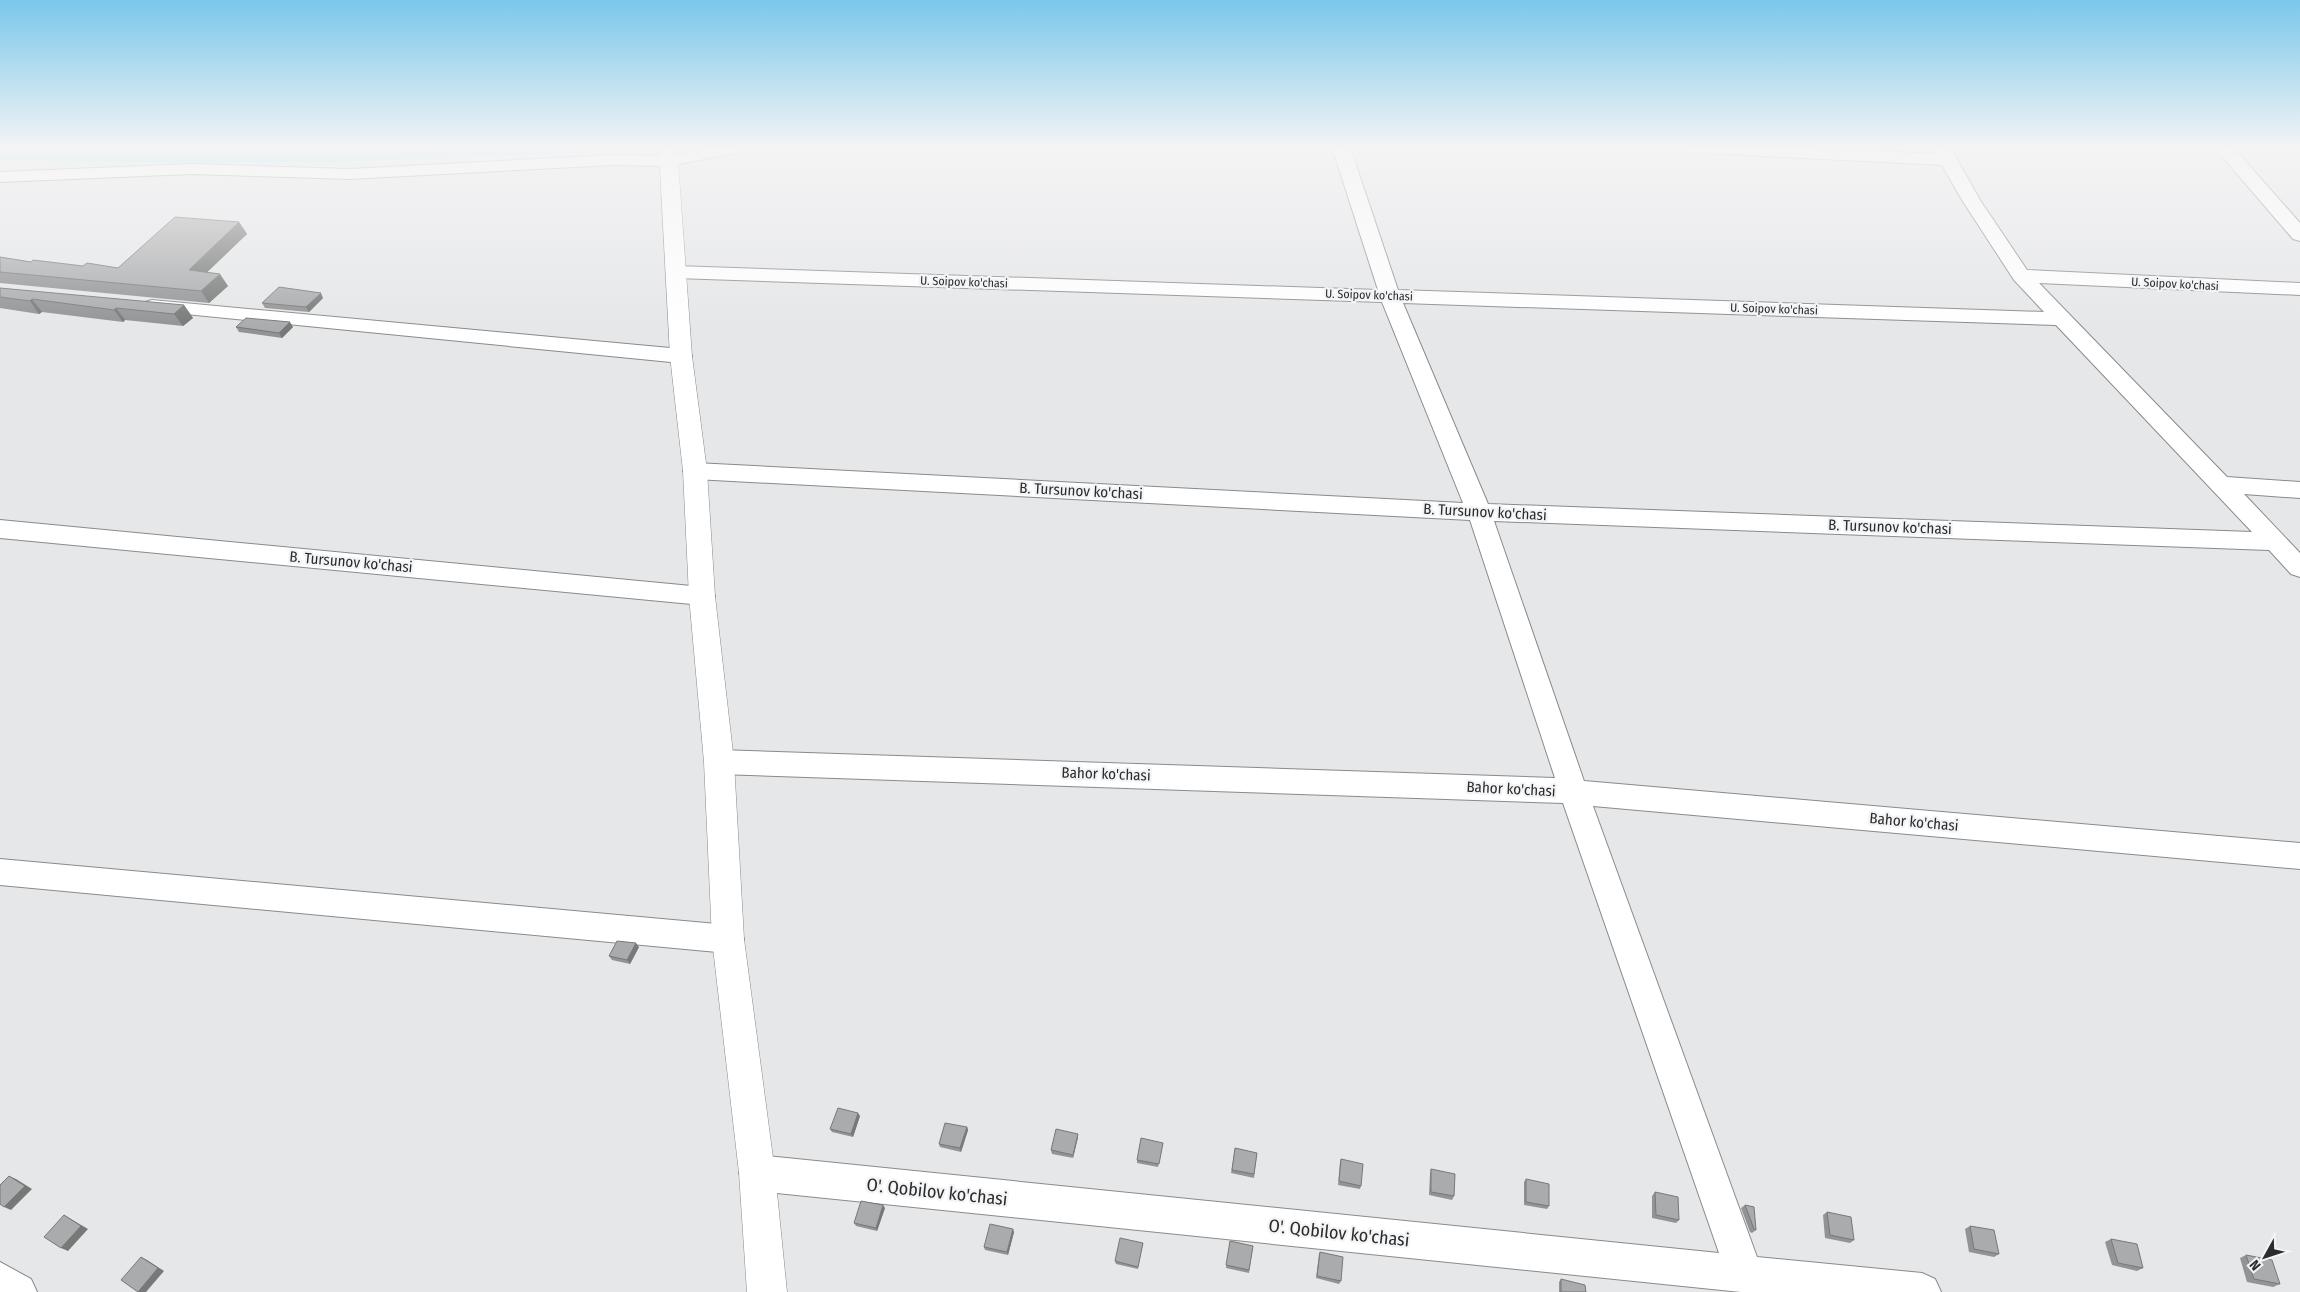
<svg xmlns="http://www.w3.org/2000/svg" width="2300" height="1292" font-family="'Fira Sans Condensed',sans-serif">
<rect width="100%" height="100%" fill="#e6e7e9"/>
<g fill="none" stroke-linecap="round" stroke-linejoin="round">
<path fill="#78e3ee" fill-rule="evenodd" d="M451 147H593L591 151 585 152 335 162 191 163 0 160V150C151 152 300 153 451 147Z"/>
<g stroke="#898a8c" stroke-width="2">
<g id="minor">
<polygon points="711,147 748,147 745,151 739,152 669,166 612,165 349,179 192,174 0,182 0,172 192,164 349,169 612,155 669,156"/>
<path d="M1332 147H1350L1398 290 2044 312 2014 280 1962 200 1942 165 1684 152 1678 151 1675 147H1799L1936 154 1932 147H1950L1980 200 2027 270 2300 283V295L2039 283 2227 477 2300 482V498L2244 494 2300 553V577L2291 574 2269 550 1494 521 1584 781 2300 843V869L1593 806 1757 1257 1922 1273 1935 1279 1941 1292H1741L757 1191 745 1185 739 1173 745 1161 757 1155 1719 1253 1563 803 719 774 709 770 705 762 709 754 719 750 1555 778 1470 520 695 479 687 477 683 471 687 465 695 463 1463 503 1382 302 676 278 669 276 666 272 669 268 676 266 1378 290ZM1403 303 2056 325 2252 532 1488 504Z"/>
<polygon points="2214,147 2233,147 2300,223 2300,241 2293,239"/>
<polygon points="152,300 681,349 689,351 692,356 689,361 681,363 145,310 142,306 145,302"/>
<polygon points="0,520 702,587 711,589 715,596 711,603 702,605 0,538"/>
<polygon points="0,859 728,925 739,929 744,939 739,949 728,953 0,885"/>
<polygon points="0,1262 31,1279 37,1292 0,1292"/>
</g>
</g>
<g stroke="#898a8c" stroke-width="1">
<polygon id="tertiary" points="659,147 677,147 692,356 707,471 715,596 734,762 744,939 775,1173 787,1292 747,1292 739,1173 712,939 704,762 689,596 683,471 670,356"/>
</g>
<use href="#minor" fill="#fff" fill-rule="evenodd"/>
<use href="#tertiary" fill="#fff" fill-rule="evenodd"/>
</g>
<g fill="#929394">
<polygon points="239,222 247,234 207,272 228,286 209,303 0,283 0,257 31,262 83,266 118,268"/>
<polygon points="0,288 184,305 193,318 183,326 125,320 123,322 42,312 39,314 0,308"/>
<polygon points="323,298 309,312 265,308 262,303"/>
<polygon points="236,327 293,327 282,338 239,332"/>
<polygon points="639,947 630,964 612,960 609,956"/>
<polygon points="860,1116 853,1137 832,1132 830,1129"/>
<polygon points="967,1127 968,1130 961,1152 940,1147 939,1144"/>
<polygon points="1078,1134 1078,1137 1073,1158 1052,1154 1051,1150"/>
<polygon points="1163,1143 1158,1167 1137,1163 1137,1160"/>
<polygon points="1235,1148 1257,1153 1254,1178 1231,1173"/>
<polygon points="1341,1159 1361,1186 1360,1189 1338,1185 1340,1162"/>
<polygon points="1431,1169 1454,1196 1452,1200 1429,1195 1430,1173"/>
<polygon points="1526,1179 1549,1206 1547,1209 1524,1205 1524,1182"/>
<polygon points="1655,1192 1679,1220 1676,1223 1652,1218 1652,1196"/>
<polygon points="1745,1205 1756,1230 1752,1233 1750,1232 1741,1208"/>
<polygon points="885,1208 877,1231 856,1226 854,1223"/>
<polygon points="1827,1212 1854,1240 1850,1243 1825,1238 1823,1215"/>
<polygon points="1970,1226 1999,1254 1994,1257 1969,1252 1965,1229"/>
<polygon points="1014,1232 1008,1255 985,1250 984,1247"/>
<polygon points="2111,1239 2143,1268 2137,1271 2112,1265 2105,1242"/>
<polygon points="1230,1241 1253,1246 1249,1273 1226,1268"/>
<polygon points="1143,1243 1138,1269 1116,1264 1115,1261"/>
<polygon points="1320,1252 1341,1281 1339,1284 1316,1278 1319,1254"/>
<polygon points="2246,1255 2280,1284 2273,1287 2247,1282 2240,1258"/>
<polygon points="1561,1279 1586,1292 1559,1292 1559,1282"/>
</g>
<g fill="#777878">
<polygon points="239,222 247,234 197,282 189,270"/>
<polygon points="220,274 228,286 209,303 201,291"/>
<polygon points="321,293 323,298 309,312 306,307"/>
<polygon points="32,299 42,312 39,314 30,301"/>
<polygon points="184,305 193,318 183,326 174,314"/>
<polygon points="116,308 125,320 123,322 114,310"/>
<polygon points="290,322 293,327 282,338 279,333"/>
<polygon points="636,943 639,947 630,964 627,960"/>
<polygon points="858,1113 860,1116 853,1137 851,1134"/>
<polygon points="967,1127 968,1130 961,1152 960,1148"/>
<polygon points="1078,1134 1078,1137 1073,1158 1073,1155"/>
<polygon points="9,1176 16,1179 32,1189 11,1210 4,1207"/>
<polygon points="883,1205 885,1208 877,1231 876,1228"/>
<polygon points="64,1215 88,1229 68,1251 61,1248"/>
<polygon points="1013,1229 1014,1232 1008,1255 1007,1252"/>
<polygon points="141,1257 147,1260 164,1271 146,1292 138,1292"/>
</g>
<g fill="#aaabac" stroke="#777878">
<polygon points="175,217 239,222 189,270 220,274 201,291 0,272 0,257 31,262 33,260 83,266 87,263 118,268"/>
<polygon points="279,287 321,293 306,307 262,303"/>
<polygon points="0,288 184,305 174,314 116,308 114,310 32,299 30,301 0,297"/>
<polygon points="246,318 290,322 279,333 236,327"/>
<polygon points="617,941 636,943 627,960 609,956"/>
<polygon points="838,1108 858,1113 851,1134 830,1129"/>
<polygon points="945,1123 967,1127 960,1148 939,1144"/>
<polygon points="1056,1129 1078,1134 1073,1155 1051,1150"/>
<polygon points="1141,1138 1163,1143 1159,1164 1137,1160"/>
<polygon points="1235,1148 1257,1153 1254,1174 1232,1170"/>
<polygon points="1341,1159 1363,1164 1361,1186 1339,1181"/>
<polygon points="1431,1169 1455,1174 1454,1196 1431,1192"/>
<polygon points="9,1176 25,1186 4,1207 0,1204 0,1185"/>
<polygon points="1526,1179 1549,1184 1549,1206 1526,1202"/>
<polygon points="1655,1192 1678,1197 1679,1220 1656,1215"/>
<polygon points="861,1201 883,1205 876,1228 854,1223"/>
<polygon points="1745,1205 1754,1207 1756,1230 1754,1229"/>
<polygon points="1827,1212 1851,1217 1854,1240 1830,1235"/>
<polygon points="64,1215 81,1226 61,1248 44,1237"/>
<polygon points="990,1224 1013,1229 1007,1252 984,1247"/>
<polygon points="1970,1226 1994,1230 1999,1254 1974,1249"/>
<polygon points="1120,1238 1143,1243 1138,1267 1115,1261"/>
<polygon points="2111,1239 2137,1244 2143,1268 2118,1263"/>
<polygon points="1230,1241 1253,1246 1249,1270 1226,1265"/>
<polygon points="1320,1252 1343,1257 1341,1281 1317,1276"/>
<polygon points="2246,1255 2272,1260 2280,1284 2254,1279"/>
<polygon points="141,1257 158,1268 138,1292 121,1280"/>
<polygon points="1561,1279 1585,1285 1586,1292 1561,1292"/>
</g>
<linearGradient id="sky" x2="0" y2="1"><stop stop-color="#7bc7ea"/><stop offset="0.45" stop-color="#f4f4f5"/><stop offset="1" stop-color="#f4f4f5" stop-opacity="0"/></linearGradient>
<rect width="2300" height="328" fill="url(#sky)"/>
<g text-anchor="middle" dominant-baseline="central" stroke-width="4.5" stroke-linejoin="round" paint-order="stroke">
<g font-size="12" fill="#2c2c2d" stroke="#f3f4f6">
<text transform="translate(964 282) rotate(2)">U. Soipov ko'chasi</text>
<text transform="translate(2175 284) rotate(3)">U. Soipov ko'chasi</text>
<text transform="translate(1369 295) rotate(2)">U. Soipov ko'chasi</text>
<text transform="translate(1774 309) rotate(2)">U. Soipov ko'chasi</text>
</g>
<g font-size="15" fill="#2c2c2d" stroke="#f3f4f6">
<text transform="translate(1081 491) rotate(3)">B. Tursunov ko'chasi</text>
<text transform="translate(1485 512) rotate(3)">B. Tursunov ko'chasi</text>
<text transform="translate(1890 527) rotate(2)">B. Tursunov ko'chasi</text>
<text transform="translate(351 562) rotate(5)">B. Tursunov ko'chasi</text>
<text transform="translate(1106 774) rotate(2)">Bahor ko'chasi</text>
<text transform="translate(1511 789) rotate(3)">Bahor ko'chasi</text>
<text transform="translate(1914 822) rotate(5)">Bahor ko'chasi</text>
</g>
<g font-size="18" fill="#2c2c2d" stroke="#f3f4f6">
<text transform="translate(937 1192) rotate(6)">O'. Qobilov ko'chasi</text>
<text transform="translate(1339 1233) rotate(6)">O'. Qobilov ko'chasi</text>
</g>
</g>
<g transform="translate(2265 1257) rotate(230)" stroke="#f3f4f6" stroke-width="4" paint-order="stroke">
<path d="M0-4L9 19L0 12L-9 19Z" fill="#2c2c2d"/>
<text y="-8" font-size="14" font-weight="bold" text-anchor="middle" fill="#2c2c2d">N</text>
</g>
</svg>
